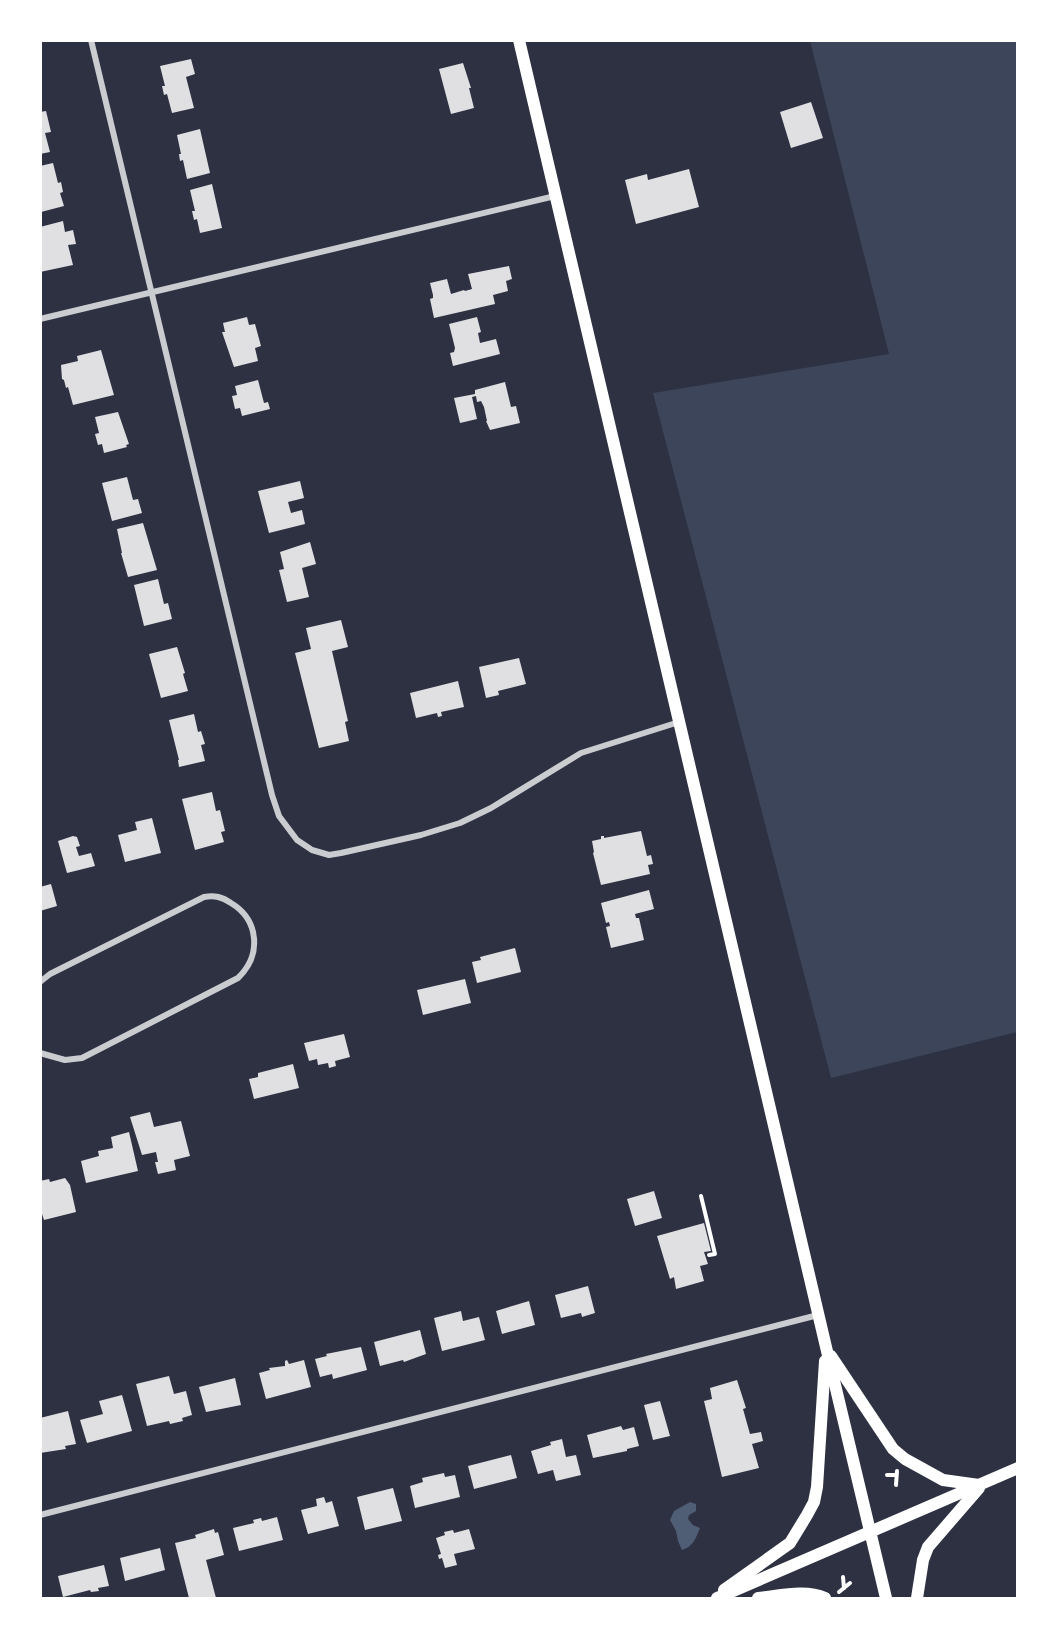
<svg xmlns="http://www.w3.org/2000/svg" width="1058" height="1639" font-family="Poppins,sans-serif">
<rect width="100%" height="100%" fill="#2d3142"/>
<polygon fill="#3c4559" points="810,41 1018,41 1017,1032 831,1078 653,393 889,354"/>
<path fill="#4f5d75" d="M690 1502 696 1504V1511L689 1515 688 1519 693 1525 700 1528C696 1538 693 1547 682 1550L678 1541 676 1531 670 1520 674 1511Z"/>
<g fill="#e0e0e3">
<polygon points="191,59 195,74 186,77 194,108 172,113 167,94 164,95 162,86 165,86 160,66"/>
<polygon points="463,63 471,88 469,88 474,108 451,114 439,69"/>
<polygon points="811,102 823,138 791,148 780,112"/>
<polygon points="46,111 51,132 45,133 50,152 40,154 40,112"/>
<polygon points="200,129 210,173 187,179 183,160 180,161 179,154 181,154 177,135"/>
<polygon points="53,163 58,183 61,182 63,192 60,193 64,206 41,212 40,166"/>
<polygon points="689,169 699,207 636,224 625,180 647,174 648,180"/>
<polygon points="212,184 222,228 200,233 197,219 194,220 192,211 195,211 190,190"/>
<polygon points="63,221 65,232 73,230 76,244 68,245 73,265 40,272 40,227"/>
<polygon points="509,266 512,279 506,281 508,291 493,295 495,304 434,318 430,299 433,298 433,295 430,283 447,279 451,294 464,290 465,291 472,289 468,274"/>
<polygon points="247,317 249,325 255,324 261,346 255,348 258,361 234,367 222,332 225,332 223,323"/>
<polygon points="477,317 481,332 478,333 480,343 496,339 500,354 453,366 450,353 454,352 455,348 449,324"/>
<polygon points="101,350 114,395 73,405 68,387 66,388 64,380 62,379 61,365 78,361 77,356"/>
<polygon points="258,380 264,403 268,402 270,409 242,416 240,408 235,409 232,396 237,395 235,386"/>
<polygon points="505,382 511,407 516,406 520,423 490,430 486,421 487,421 484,407 481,401 477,402 476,396 472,397 477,419 460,423 454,398 475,394 475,390"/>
<polygon points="118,412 129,444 126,445 127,447 104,453 102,444 98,445 95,434 99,433 95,417"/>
<polygon points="127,477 133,500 138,499 142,513 112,521 102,483"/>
<polygon points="300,481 304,498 288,502 291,513 302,510 305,524 269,533 258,491"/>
<polygon points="143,523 157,570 128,577 121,553 122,553 117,529"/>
<polygon points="310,542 316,564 302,568 309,597 287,602 279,570 284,569 280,552"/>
<polygon points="158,579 164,604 168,603 172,619 144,626 134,585"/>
<polygon points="341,620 348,647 332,651 348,721 345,722 349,741 319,748 295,653 311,649 306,628"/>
<polygon points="177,647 185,673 183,674 188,691 161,698 149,654"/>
<polygon points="519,658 526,684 498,691 499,695 486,698 479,667"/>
<polygon points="458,681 464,707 441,712 442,716 438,717 437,713 416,718 410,693"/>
<polygon points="194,714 198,732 201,731 205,744 201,745 205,761 179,767 178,760 179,760 169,720"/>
<polygon points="212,792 216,811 220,810 225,831 221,832 224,842 195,850 182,799"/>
<polygon points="152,818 161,853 125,862 118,835 137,830 135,822"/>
<polygon points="641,831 647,856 651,855 653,864 648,865 650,874 601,885 593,853 594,852 592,841 601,839 601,836 604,836 604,838"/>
<polygon points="73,836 77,837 80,846 76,847 79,856 91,853 95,866 67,873 58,841"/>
<polygon points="51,884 57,906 40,911 40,887"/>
<polygon points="649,890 654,909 635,914 636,918 639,918 644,940 611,948 606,927 610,926 609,922 606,923 601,903"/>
<polygon points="515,948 521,972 477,983 472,962 481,960 480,957"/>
<polygon points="465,979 471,1003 423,1015 417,990"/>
<polygon points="344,1034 350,1057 335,1061 336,1066 329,1068 328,1063 318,1065 317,1059 309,1061 304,1043"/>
<polygon points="293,1064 299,1088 254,1099 249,1079 258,1077 258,1073"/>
<polygon points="150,1112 154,1127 181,1121 190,1156 174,1160 176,1170 158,1174 155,1162 158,1162 156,1152 142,1155 130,1117"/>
<polygon points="129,1132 138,1171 86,1183 81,1161 99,1156 98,1151 113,1148 111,1137"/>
<polygon points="65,1178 70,1185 76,1212 44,1220 40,1208 40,1181 49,1179 50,1182"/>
<polygon points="654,1191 662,1218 635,1226 627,1199"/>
<polygon points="704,1223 711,1251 704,1252 708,1264 700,1266 704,1281 676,1289 674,1277 670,1279 657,1236"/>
<polygon points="588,1286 595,1313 582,1317 581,1313 561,1318 555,1295"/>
<polygon points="529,1301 535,1325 502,1334 496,1311"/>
<polygon points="461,1311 463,1321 479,1317 485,1340 442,1351 434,1318"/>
<polygon points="420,1330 426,1354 404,1362 403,1360 380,1366 374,1342"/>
<polygon points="361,1347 367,1370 333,1379 332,1374 320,1377 315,1359 327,1356 326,1354"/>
<polygon points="287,1360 289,1364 304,1360 311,1387 266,1399 259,1373 270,1370 269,1368 285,1366 285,1361"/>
<polygon points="169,1376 174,1394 186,1391 192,1415 182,1418 183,1421 170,1424 169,1421 147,1426 136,1384"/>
<polygon points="235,1378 241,1405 206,1412 199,1387"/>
<polygon points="737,1380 746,1408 743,1409 750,1434 761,1432 763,1441 752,1444 759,1468 722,1477 704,1401 712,1399 710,1388"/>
<polygon points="122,1395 132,1431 87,1443 80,1420 103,1414 99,1401"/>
<polygon points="660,1401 670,1436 653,1440 644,1405"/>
<polygon points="68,1411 76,1444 65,1446 66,1449 40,1453 40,1418"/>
<polygon points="621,1426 623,1430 634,1427 639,1446 627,1449 627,1451 593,1458 587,1435"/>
<polygon points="562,1439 566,1457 576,1455 581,1475 556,1481 553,1470 538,1474 531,1451 551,1445 550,1442"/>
<polygon points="511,1455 517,1478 474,1489 468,1466"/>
<polygon points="444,1473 445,1477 455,1475 460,1497 415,1508 410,1486 423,1482 422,1478"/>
<polygon points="393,1488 402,1521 365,1530 357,1497"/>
<polygon points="324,1497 326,1503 332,1501 339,1526 308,1534 301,1510 317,1506 316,1499"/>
<polygon points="277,1517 283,1540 239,1551 233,1528 254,1523 253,1520 261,1518 262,1521"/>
<polygon points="214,1529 215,1533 218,1532 224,1555 206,1560 216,1598 189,1598 175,1543 196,1538 195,1535"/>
<polygon points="469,1529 475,1549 454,1554 457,1565 445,1568 442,1558 439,1559 438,1555 441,1554 436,1538 445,1535 444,1532 453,1530 454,1533"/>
<polygon points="160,1548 165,1570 125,1581 120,1558"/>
<polygon points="104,1565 109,1586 98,1588 99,1591 91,1592 90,1590 63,1597 58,1576"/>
</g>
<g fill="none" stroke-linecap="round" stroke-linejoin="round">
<g stroke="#fff" stroke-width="4">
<polyline points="701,1196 715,1254 709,1255"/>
<polyline points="887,1475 895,1475"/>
<polyline points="896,1485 897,1471"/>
<polyline points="843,1577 844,1588"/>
<polyline points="839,1592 850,1583"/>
</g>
<g stroke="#caccd0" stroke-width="6">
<polyline points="91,40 272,795 279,816 297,840 312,850 329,855 341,853 421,835 460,823 491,808 581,753 679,722"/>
<polyline points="40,319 555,196"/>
<path d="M40 982 50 974 204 897C215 895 222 897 231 903 259 920 262 955 238 978L82 1058 65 1060 40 1053"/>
<polyline points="40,1515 818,1315"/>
</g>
<g stroke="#fff" stroke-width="12">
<polyline points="519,40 826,1347 886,1598"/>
<polyline points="831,1356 893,1449 905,1459 943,1480 979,1485"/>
<polyline points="724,1590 790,1543 807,1515 814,1502 817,1487 825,1361"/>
<polyline points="717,1598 1018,1468"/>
<path d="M758 1598C779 1596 805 1589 825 1598"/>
<polyline points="917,1598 923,1560 928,1547 979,1488"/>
</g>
</g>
<rect width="1058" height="1639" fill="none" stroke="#ffffff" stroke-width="84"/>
</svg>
